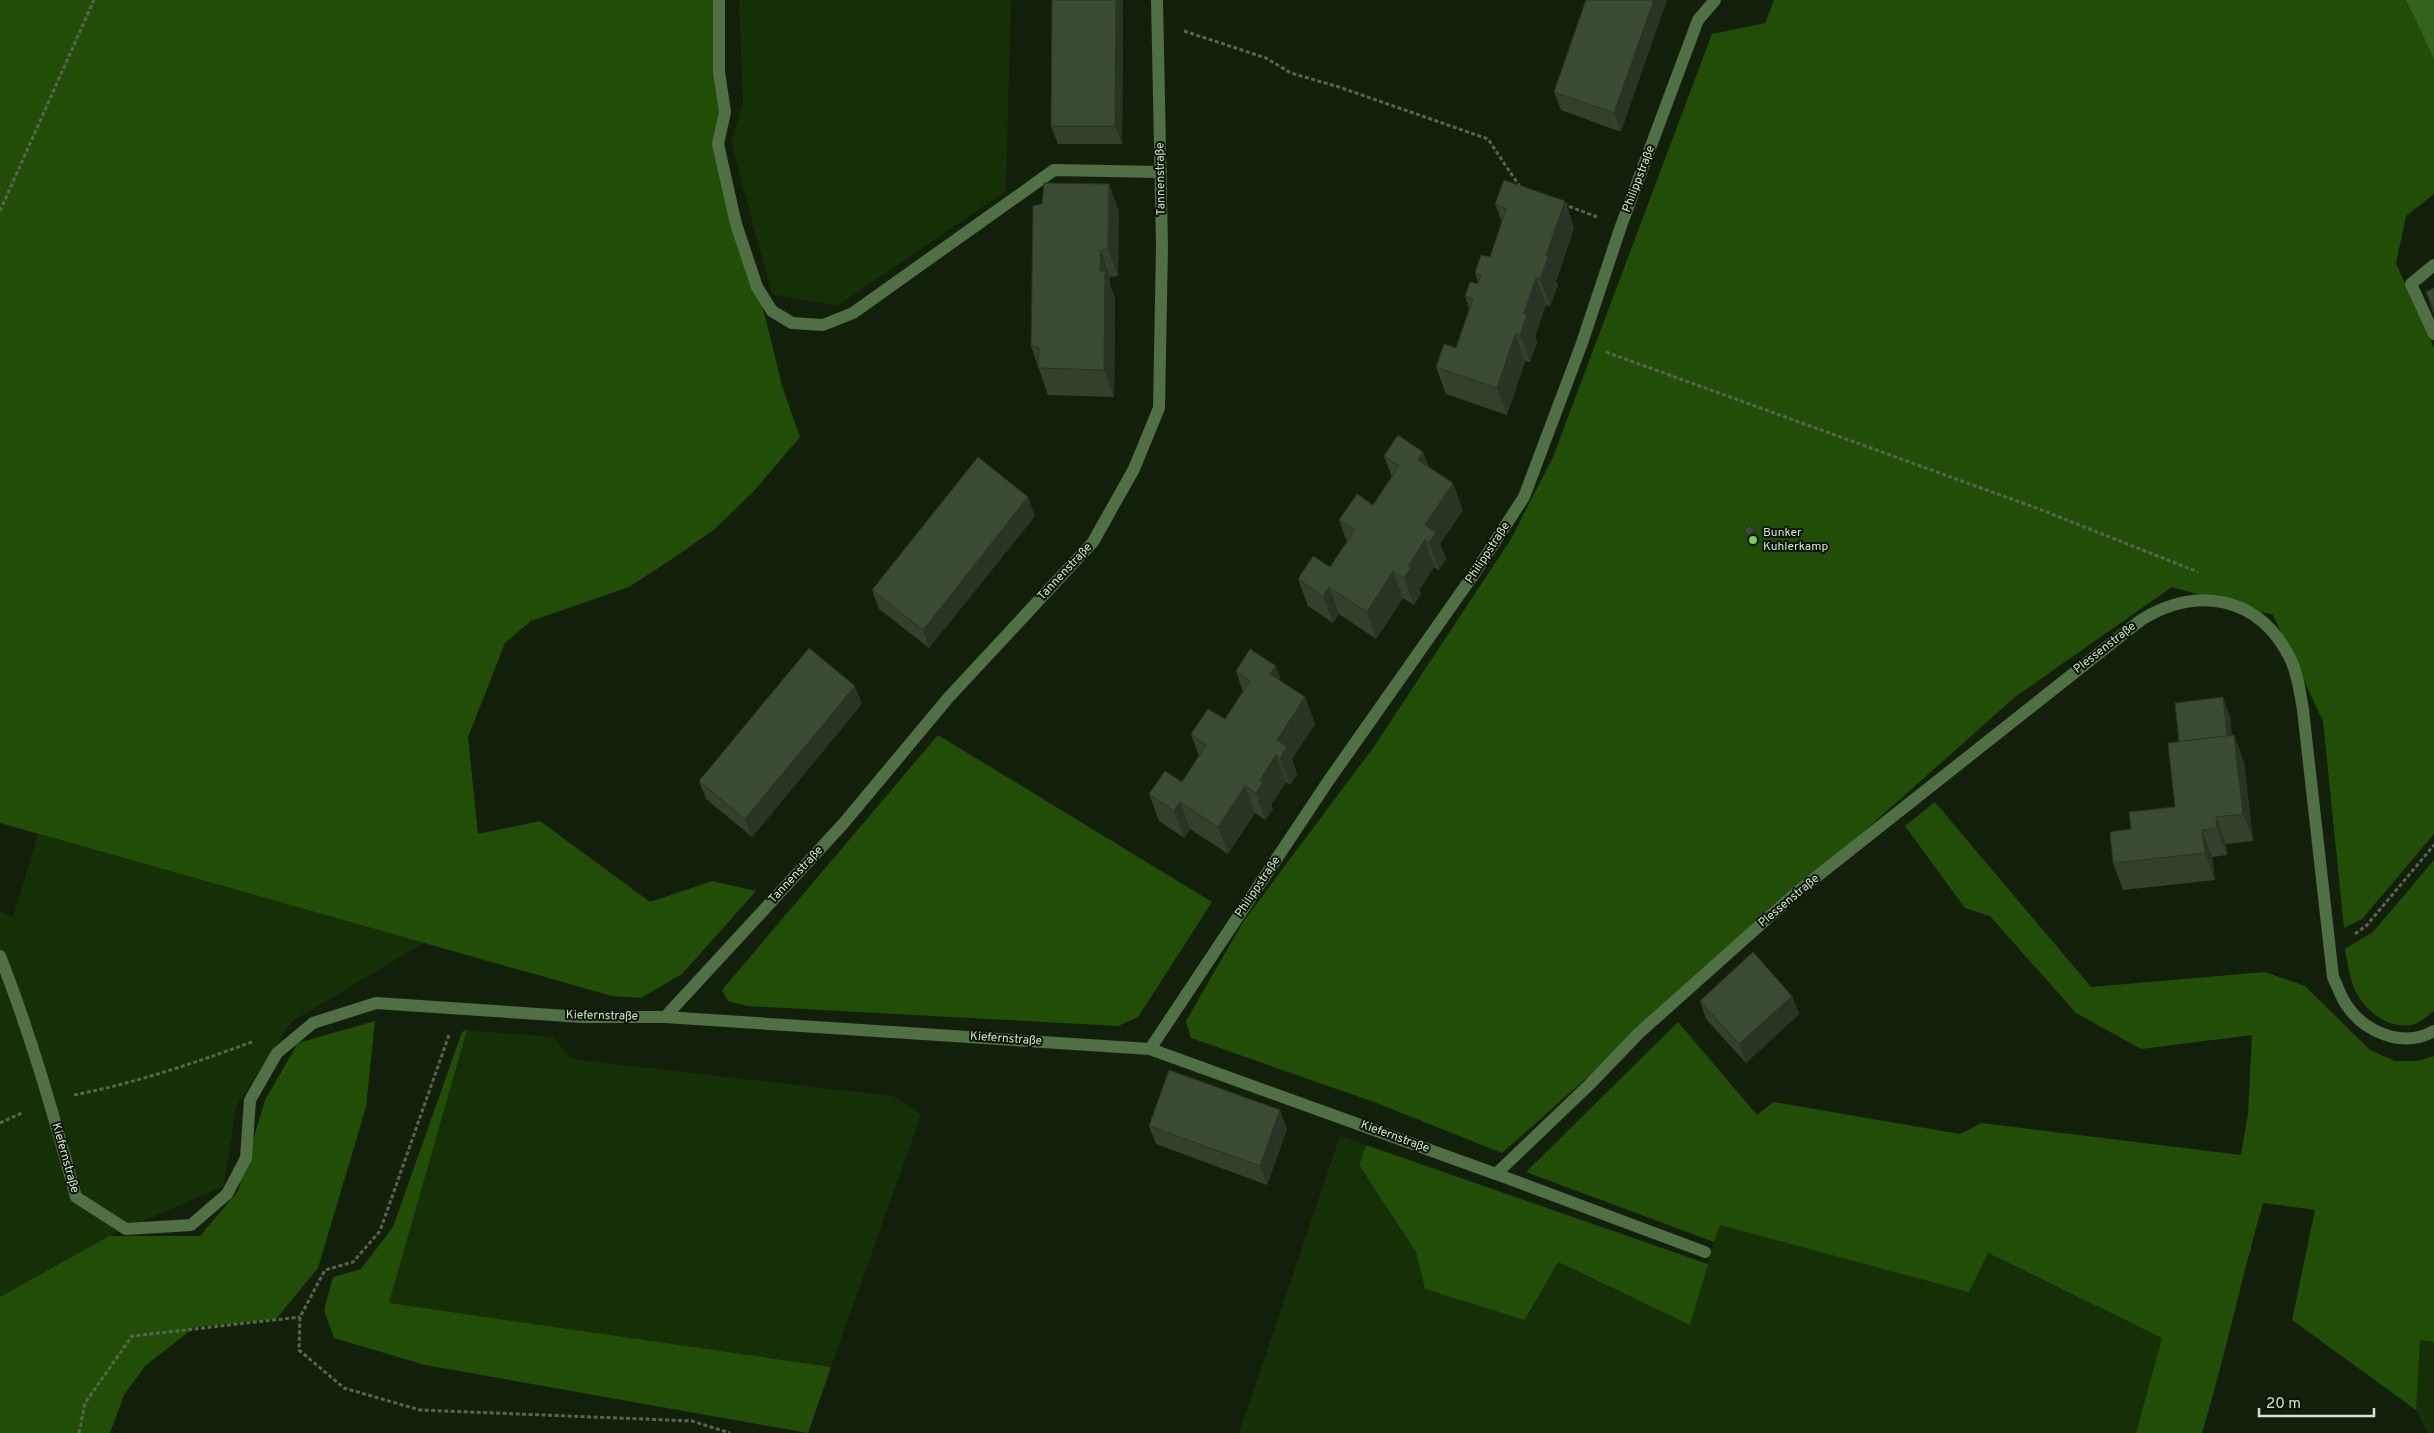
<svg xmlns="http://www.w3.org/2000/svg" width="2434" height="1433" font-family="Overpass,sans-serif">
<rect width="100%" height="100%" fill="#12200b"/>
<g fill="#152f06">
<polygon points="739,0 1011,0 1006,191 837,306 772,294 731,142 743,103"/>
<polygon points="38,834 424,943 291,1022 236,1107 224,1186 109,1236 0,1297 0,911 13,917"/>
<polygon points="467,1030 553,1037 572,1059 893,1096 921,1115 831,1367 389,1303"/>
<polygon points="1340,1136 1366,1145 1359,1165 1416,1252 1425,1289 1526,1320 1557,1262 1690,1325 1719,1224 1969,1291 1987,1253 2162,1338 2136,1433 1239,1433"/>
<polygon points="2420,1340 2434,1342 2434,1433 2427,1433 2416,1410"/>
</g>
<g fill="#224d07">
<polygon points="0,0 719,0 725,112 718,144 768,328 782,386 800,437 754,491 715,529 672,559 629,587 531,621 505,643 468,737 478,834 540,821 650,902 712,881 756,891 682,974 641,998 612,996 0,823"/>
<polygon points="1774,0 2406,0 2434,59 2434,194 2406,216 2396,263 2434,348 2434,834 2362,919 2344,928 2323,721 2273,615 2172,587 2015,697 1502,1153 1374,1102 1191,1038 1186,1021 1243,922 1373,748 1511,539 1553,457 1712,34 1765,23"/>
<polygon points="938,735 1212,902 1138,1017 1118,1026 747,1006 728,1001 722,990"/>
<path d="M1935 802 2091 987 2265 972 2305 986 2370 1050 2395 1061H2418L2434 1056V1342L2420 1340 2416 1410 2292 1320 2315 1210 2263 1203C2241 1280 2225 1357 2202 1433H2136L2162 1338 1988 1253 1969 1292 1720 1225 1714 1242 1526 1172 1678 1022 1757 1115 1773 1102 1960 1134 1982 1123 2241 1155 2248 1114 2252 1035 2141 1049 2076 1013 1990 916 1965 908 1905 826Z"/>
<path d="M2434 860V1011C2428 1015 2421 1022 2414 1024 2391 1031 2368 1013 2357 994 2350 982 2348 963 2345 949L2373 932Z"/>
<polygon points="375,1021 366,1107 318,1268 276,1319 195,1327 145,1366 124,1395 110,1433 0,1433 0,1297 109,1236 200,1236 238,1191 265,1100 298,1043"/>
<polygon points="467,1030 389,1303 831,1367 808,1433 425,1365 334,1338 324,1310 333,1277 361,1269 393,1227 462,1032"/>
<polygon points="1366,1145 1708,1264 1690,1325 1558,1262 1525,1320 1425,1289 1416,1252 1359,1165"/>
</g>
<polygon fill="#35611f" points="2406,0 2434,0 2434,59"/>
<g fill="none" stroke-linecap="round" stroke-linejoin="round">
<g stroke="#576451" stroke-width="3" stroke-dasharray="4 2.5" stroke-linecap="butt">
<polyline points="1184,31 1266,58 1291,73 1339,87 1488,139 1520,187"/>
<polyline points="1563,204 1597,217"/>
<polyline points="0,211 94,0"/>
<polyline points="1606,352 2039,509 2198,572"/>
<polyline points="2355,934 2367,925 2434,845"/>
<polyline points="449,1035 380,1231 353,1262 325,1270 300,1317 299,1350 344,1388 420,1410 692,1421 730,1433"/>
<path d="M74 1095C136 1083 194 1063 252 1042"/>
<polyline points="0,1123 24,1112"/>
<polyline points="79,1433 85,1403 132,1336 300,1317"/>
</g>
<g stroke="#516f44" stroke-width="12">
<polyline points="719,0 719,72 725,112 718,144 736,224 757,287 772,311 792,323 823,325 853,313 1054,170 1161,172"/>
<polyline points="2434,265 2411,284 2434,334"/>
<path d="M0 956C31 1035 54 1116 76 1197L126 1229 191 1225 227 1194 246 1158 250 1100 277 1053 313 1023 376 1003 582 1017H665L1150 1049 1496 1174 1589 1085 1639 1033 1796 893 2141 620C2197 585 2259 596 2290 658 2298 674 2300 693 2303 710L2333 977C2337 985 2340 994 2344 1001 2362 1032 2403 1049 2434 1031"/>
<polyline points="665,1017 843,824 949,697 1093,542 1134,469 1159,408 1162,246 1157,0"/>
<polyline points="1150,1049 1329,780 1476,571 1524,497 1582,343 1621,226 1698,20 1715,0"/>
<polyline points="1496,1174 1705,1252"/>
</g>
</g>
<g fill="#32402c">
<polygon points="1123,0 1122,144 1058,144 1051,126"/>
<polygon points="1586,0 1621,132 1561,110 1554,92"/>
<polygon points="1565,201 1574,228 1556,281 1558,285 1550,306 1546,305 1535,336 1537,342 1530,362 1525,361 1507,415 1446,394 1436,367 1456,348 1469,309 1465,296 1478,284 1478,283 1475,273 1490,257 1502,222 1495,204"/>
<polygon points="1042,204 1119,211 1118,276 1110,277 1110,285 1115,298 1114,397 1048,395 1031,346"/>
<polygon points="2434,288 2434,315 2426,292"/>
<polygon points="1423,452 1429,467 1463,510 1440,544 1446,559 1439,570 1434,567 1419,590 1421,594 1414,605 1403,598 1376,639 1339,614 1333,623 1308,606 1298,579 1330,567 1347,542 1339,520 1373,505 1392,477 1384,456"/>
<polygon points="1035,516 929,648 879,609 872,590"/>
<polygon points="1755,529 1758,538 1754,545 1747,541 1744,531"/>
<polygon points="1236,671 1281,681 1305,697 1315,724 1292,759 1297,774 1290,785 1286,782 1271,805 1273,809 1265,820 1255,813 1228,854 1190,829 1184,838 1159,821 1149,794 1182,782 1199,756 1191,734 1225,719 1243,692"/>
<polygon points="862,704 752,837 706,799 699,781"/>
<polygon points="2230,716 2232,736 2244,762 2253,841 2226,844 2227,855 2212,857 2215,880 2123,890 2113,863 2131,829 2175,807 2179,742"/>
<polygon points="1792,996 1799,1014 1746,1063 1706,1019 1700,1001"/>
<polygon points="1149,1126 1287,1129 1267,1185 1156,1144"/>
</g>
<g fill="#293424">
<polygon points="1116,0 1123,0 1122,144 1115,126"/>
<polygon points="1654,0 1667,0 1621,132 1614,113"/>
<polygon points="1109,184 1119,211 1118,276 1108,249"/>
<polygon points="1565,201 1574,228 1556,281 1558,285 1550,306 1540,279 1546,256"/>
<polygon points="1101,250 1110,277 1110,285 1115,298 1114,397 1104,370 1100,271"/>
<polygon points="1536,278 1546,305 1535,336 1537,342 1530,362 1520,335 1524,313"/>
<polygon points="1515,334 1525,361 1507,415 1497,388"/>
<polygon points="1423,452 1433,479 1418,460"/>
<polygon points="1453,483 1463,510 1440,544 1446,559 1439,570 1429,543 1425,525"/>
<polygon points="1028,497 1035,516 929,648 923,630"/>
<polygon points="1755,529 1758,538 1754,545 1750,536"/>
<polygon points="1425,540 1434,567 1419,590 1421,594 1414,605 1404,578 1408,566"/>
<polygon points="1393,571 1403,598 1376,639 1367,612"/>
<polygon points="1329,587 1339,614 1333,623 1323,596"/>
<polygon points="1276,666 1285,693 1270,674"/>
<polygon points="855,686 862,704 752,837 745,819"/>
<polygon points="1305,697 1315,724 1292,759 1297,774 1290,785 1280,758 1277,740"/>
<polygon points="2223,697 2230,716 2234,764 2228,745"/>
<polygon points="2234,735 2244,762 2253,841 2243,814"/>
<polygon points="1276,755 1286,782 1271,805 1273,809 1265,820 1256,793 1260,780"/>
<polygon points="1245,786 1255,813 1228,854 1218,827"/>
<polygon points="1180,802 1190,829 1184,838 1174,811"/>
<polygon points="2216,817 2226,844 2227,855 2217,828"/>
<polygon points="2202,830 2212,857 2215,880 2205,853"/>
<polygon points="1792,996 1799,1014 1746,1063 1739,1044"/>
<polygon points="1280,1110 1287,1129 1267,1185 1260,1166"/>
</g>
<g fill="#3a4a33" stroke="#293424">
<polygon points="1052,0 1116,0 1115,126 1051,126"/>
<polygon points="1586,0 1654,0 1614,113 1554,92"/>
<polygon points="1504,180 1565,201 1546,256 1548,258 1540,279 1536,278 1524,313 1527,315 1520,335 1515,334 1497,388 1436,367 1444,344 1456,348 1473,299 1465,296 1470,282 1478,284 1481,275 1475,273 1481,255 1490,257 1506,209 1495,204"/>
<polygon points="1044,183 1109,184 1108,249 1101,250 1100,271 1105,271 1104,370 1038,368 1039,347 1031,346 1033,206 1042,204"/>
<polygon points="2434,288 2434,310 2426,292"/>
<polygon points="1398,435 1423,452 1418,460 1453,483 1425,525 1436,532 1429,543 1425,540 1408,566 1411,567 1404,578 1393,571 1367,612 1329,587 1323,596 1298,579 1313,556 1330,567 1355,530 1339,520 1357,494 1373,505 1399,466 1384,456"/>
<polygon points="978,457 1028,497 923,630 872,590"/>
<polygon points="1748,525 1755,529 1750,536 1744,531"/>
<polygon points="809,648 855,686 745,819 699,781"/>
<polygon points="1250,649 1276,666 1270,674 1305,697 1277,740 1287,747 1280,758 1276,755 1260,780 1263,782 1256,793 1245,786 1218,827 1180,802 1174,811 1149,794 1165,771 1182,782 1206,745 1191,734 1208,709 1225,719 1250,681 1236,671"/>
<polygon points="2223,697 2227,736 2179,742 2175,703"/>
<polygon points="2234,735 2243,814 2216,817 2217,828 2202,830 2205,853 2113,863 2110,832 2131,829 2129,812 2175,807 2168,743"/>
<polygon points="1753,952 1792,996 1739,1044 1700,1001"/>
<polygon points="1169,1070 1280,1110 1260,1166 1149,1126"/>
</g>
<circle fill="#7dd154" stroke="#091604" stroke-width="2" cx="1753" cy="540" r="5"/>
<g text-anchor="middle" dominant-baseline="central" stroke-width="4" stroke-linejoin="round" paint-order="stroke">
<g font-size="12" fill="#d6e0d2" stroke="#091604">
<text transform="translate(1161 179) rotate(-91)">Tannenstraße</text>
<text transform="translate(1639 179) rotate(-69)">Philippstraße</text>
<text transform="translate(1488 553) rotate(-57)">Philippstraße</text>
<text transform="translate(1065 572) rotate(-47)">Tannenstraße</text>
<text transform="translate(2105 648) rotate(-38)">Plessenstraße</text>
<text transform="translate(796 875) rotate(-47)">Tannenstraße</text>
<text transform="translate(1258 887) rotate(-56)">Philippstraße</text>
<text transform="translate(1789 901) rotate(-40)">Plessenstraße</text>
<text transform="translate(602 1016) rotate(1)">Kiefernstraße</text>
<text transform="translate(1006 1039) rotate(4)">Kiefernstraße</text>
<text transform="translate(1395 1137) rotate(20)">Kiefernstraße</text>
<text transform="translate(65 1158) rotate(74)">Kiefernstraße</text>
</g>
<g font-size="12" fill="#d6e0d2" stroke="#091604" text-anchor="start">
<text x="1763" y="533">Bunker<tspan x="1763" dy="14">Kuhlerkamp</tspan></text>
</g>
</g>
<path d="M2259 1408v8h115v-8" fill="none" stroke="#d6e0d2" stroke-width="2.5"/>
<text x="2266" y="1408" font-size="15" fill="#d6e0d2" stroke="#091604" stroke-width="4" paint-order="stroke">20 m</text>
</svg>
